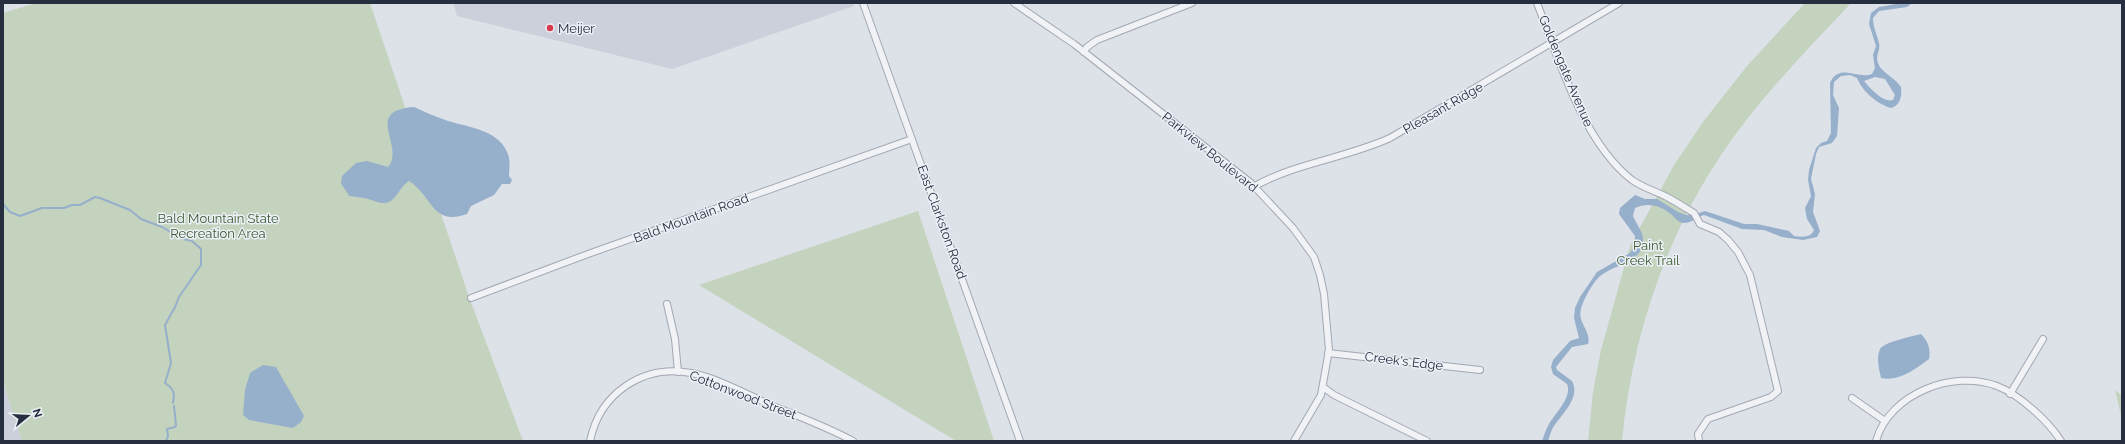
<svg xmlns="http://www.w3.org/2000/svg" width="2125" height="444" font-family="Raleway,sans-serif">
<rect width="100%" height="100%" fill="#dde1e8"/>
<g fill="#cbd0da">
<polygon points="453,3 853,3 854,6 672,69 457,16"/>
<polygon points="3,382 22,441 3,441"/>
</g>
<g fill="#c3d3be">
<polygon points="36,3 370,3 469,297 523,441 22,441 3,381 3,13"/>
<path d="M1805 3H1851C1815 42 1777 80 1744 123 1673 215 1633 325 1622 441H1588L1593 392 1601 350 1630 246 1674 165 1703 122 1747 66Z"/>
<polygon points="918,211 994,441 956,441 699,285"/>
<polygon points="2115,390 2122,396 2122,419"/>
</g>
<g fill="#96afcb" fill-rule="evenodd">
<path d="M1902 3H1912L1907 7 1879 11 1873 18C1873 28 1877 34 1879 43 1881 53 1873 56 1880 67 1885 74 1896 79 1901 87 1902 95 1901 105 1891 108 1877 104 1862 91 1857 78L1850 75 1841 76 1834 82 1833 95 1839 108 1837 136 1832 143 1819 147 1816 154 1811 179 1815 194 1813 212 1820 231 1817 237 1803 240 1782 237 1764 230 1742 229 1704 215C1697 217 1692 223 1684 223 1679 223 1676 219 1672 215 1661 205 1647 202 1635 208L1633 216C1636 223 1642 231 1643 238 1645 263 1613 264 1599 277 1592 284 1583 300 1581 309 1577 323 1592 332 1588 344L1572 347 1556 367 1557 370 1572 381C1581 397 1562 414 1554 426 1551 430 1550 436 1548 441H1542C1544 436 1545 431 1548 426 1553 415 1573 398 1567 384L1553 374 1551 367 1553 360 1570 341 1579 338 1574 318 1575 308 1580 297 1597 272 1630 253 1635 245V236L1619 214 1620 208 1635 195 1645 199H1657L1678 212 1686 215H1693L1705 211 1744 224H1757L1789 231 1794 236C1802 237 1811 238 1814 230L1807 219 1805 208 1811 196 1808 180 1809 170 1816 148 1821 143 1827 141 1831 133 1830 83C1839 62 1858 80 1872 74L1875 68 1873 55 1876 46 1869 24 1871 13 1879 7ZM1875 77 1885 79 1895 95 1893 100C1883 103 1870 88 1864 81Z"/>
<path d="M414 107C425 112 436 117 448 121 468 127 498 130 507 152 511 160 509 168 509 176L512 180 510 184H502L494 195 471 206 467 214C432 227 432 195 409 181 402 185 399 193 394 198 386 207 378 202 368 199 362 197 355 197 349 196L341 183 342 176 356 163 367 161 388 167C406 146 362 111 414 107Z"/>
<path d="M1921 334C1928 341 1931 350 1929 359 1916 369 1898 382 1881 378 1879 369 1876 358 1880 349 1884 342 1913 336 1921 334Z"/>
<polygon points="263,365 276,367 304,416 301,422 293,428 249,420 243,415 245,390 250,373"/>
</g>
<g fill="none" stroke-linecap="round" stroke-linejoin="round">
<g stroke="#96afcb" stroke-width="2">
<path d="M3 204 10 212 20 216 42 208H64L72 205H80L95 197 100 198 130 210 141 219 162 227 183 239 192 241 201 249V265L179 297 175 307 165 325 171 363 165 383C174 389 175 393 173 403"/>
<polyline points="166,441 168,436 167,429 175,427 176,425 174,406"/>
</g>
<g stroke="#a2a8b2" stroke-width="8">
<g id="minor">
<polyline points="863,3 1020,441"/>
<polyline points="1014,3 1074,44 1251,183 1293,228 1314,257 1320,275 1324,294 1329,350 1321,395 1294,441"/>
<path d="M1537 3C1559 60 1583 142 1632 180 1642 187 1654 191 1665 196 1673 200 1681 205 1689 210L1694 213 1700 224 1719 232 1728 240 1738 252 1750 275 1778 391 1771 397 1708 419 1698 434 1699 441"/>
<polyline points="1084,52 1087,47 1097,40 1192,3"/>
<path d="M1255 186C1296 163 1346 158 1390 138L1619 3"/>
<polyline points="471,298 588,254 912,139"/>
<polyline points="667,304 675,339 678,372"/>
<polyline points="1328,353 1480,370"/>
<polyline points="1323,387 1334,395 1427,441"/>
<polyline points="2010,394 2043,339"/>
<polyline points="1852,398 1885,421"/>
<path d="M590 441C600 393 643 364 691 373 718 378 748 395 773 406 800 417 827 427 853 441"/>
<path d="M1876 441C1889 394 1953 369 1997 386 2020 395 2048 421 2061 441"/>
</g>
</g>
<use href="#minor" stroke="#f0f2f6" stroke-width="6"/>
</g>
<circle fill="#d63a4e" stroke="#edf0f6" stroke-width="1.5" cx="550" cy="28" r="4"/>
<g text-anchor="middle" dominant-baseline="central" stroke-width="3" stroke-linejoin="round" paint-order="stroke">
<g font-size="13" fill="#262f40" stroke="#edf0f6" text-anchor="start">
<text x="558" y="28">Meijer</text>
</g>
<g font-size="13" fill="#262f40" stroke="#edf0f6">
<text transform="translate(1566 71) rotate(67)">Goldengate Avenue</text>
<text transform="translate(1443 108) rotate(-30)">Pleasant Ridge</text>
<text transform="translate(1210 152) rotate(39)">Parkview Boulevard</text>
<text transform="translate(691 218) rotate(-20)">Bald Mountain Road</text>
<text transform="translate(942 222) rotate(70)">East Clarkston Road</text>
<text transform="translate(1404 361) rotate(7)">Creek's Edge</text>
<text transform="translate(743 395) rotate(21)">Cottonwood Street</text>
</g>
<g font-size="13" fill="#395c32" stroke="#edf0f6">
<text x="218" y="218">Bald Mountain State<tspan x="218" dy="15">Recreation Area</tspan></text>
<text x="1648" y="245">Paint<tspan x="1648" dy="15">Creek Trail</tspan></text>
</g>
</g>
<rect width="2125" height="444" fill="none" stroke="#262f40" stroke-width="8"/>
<g transform="translate(28 416) rotate(72)" stroke="#edf0f6" stroke-width="3" paint-order="stroke">
<path d="M0-3L7 15L0 10L-7 15Z" fill="#262f40"/>
<text y="-6" font-size="11" font-weight="bold" text-anchor="middle" fill="#262f40">N</text>
</g>
</svg>
